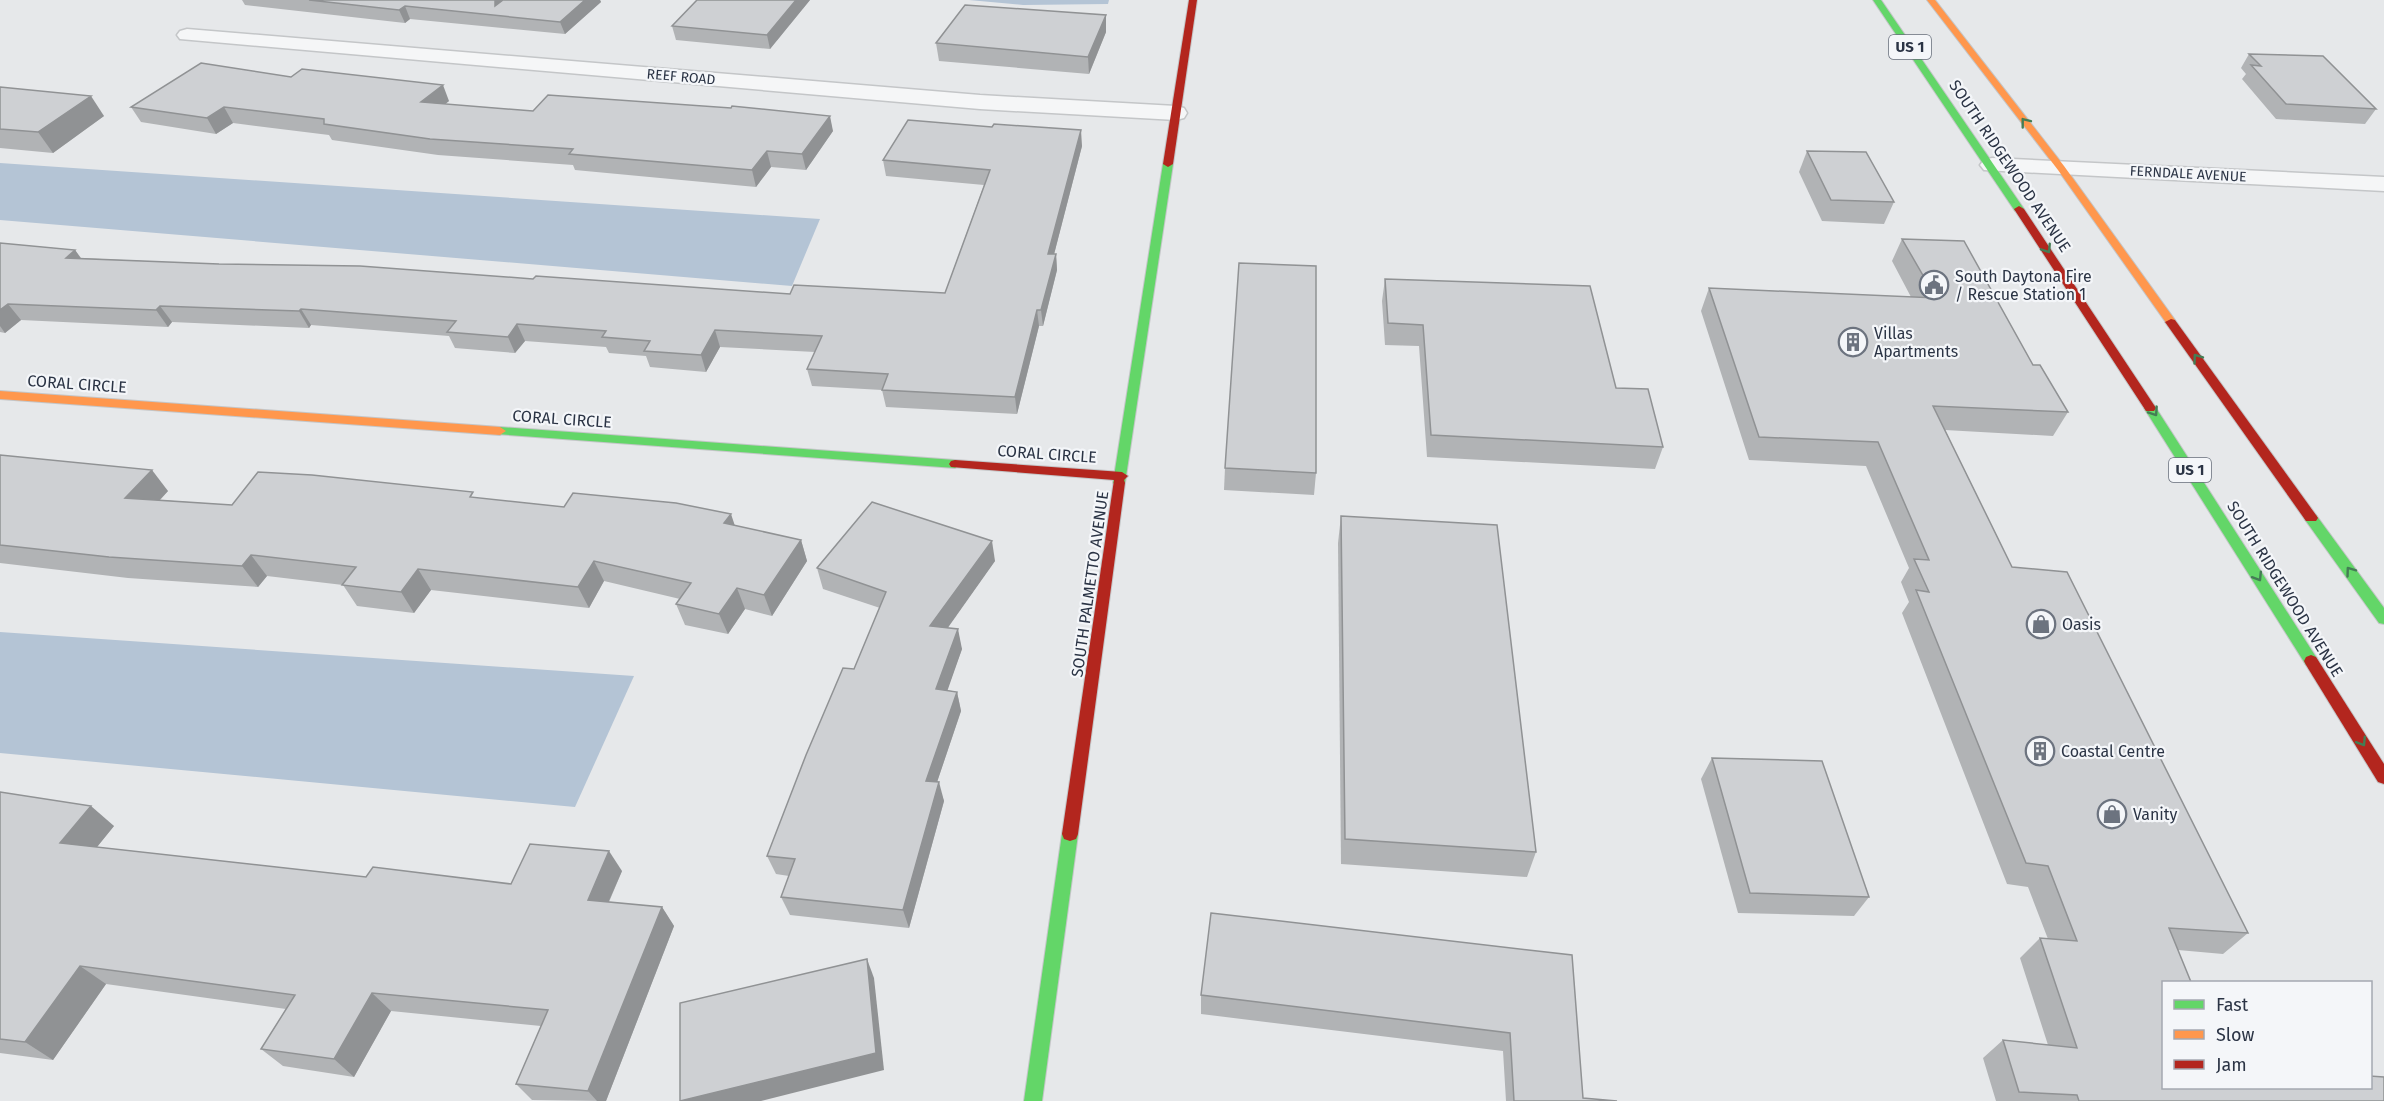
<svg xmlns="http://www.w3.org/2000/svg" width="2384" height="1101" font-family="'Fira Sans',sans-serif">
<rect width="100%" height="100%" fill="#e6e8ea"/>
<g fill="#b4c4d5">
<polygon points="969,0 1109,0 1108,4 1023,5"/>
<polygon points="0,163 820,219 792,286 0,220"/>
<polygon points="0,632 634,676 575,807 0,753"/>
</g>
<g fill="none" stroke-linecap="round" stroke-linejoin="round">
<g stroke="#c4c6c8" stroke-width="3">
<g id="street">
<polygon points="187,29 980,95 1176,106 1184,108 1187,113 1184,118 1176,120 980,109 180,39 177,35 180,31"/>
<polygon points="1992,158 2384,177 2384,191 1984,170 1980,165 1984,160"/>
</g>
</g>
<g stroke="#c4c6c8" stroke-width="2">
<g id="fast">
<polygon points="1873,0 1881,0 2024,209 2023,211 2015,211"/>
<polygon points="1168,161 1173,164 1125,483 1119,487 1113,483 1163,164"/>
<polygon points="2150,404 2154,405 2316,657 2318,661 2316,665 2306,665 2144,408"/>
<polygon points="500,427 955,460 961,464 955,468 496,434 494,431 496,428"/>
<polygon points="2311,513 2316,515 2384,608 2384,624 2379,623 2306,521 2304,518 2306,515"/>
<polygon points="1070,827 1076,829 1078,834 1042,1101 1024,1101 1062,834 1064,829"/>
</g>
</g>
<g stroke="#c4c6c8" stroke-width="2">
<g id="slow">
<polygon points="1927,0 1935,0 2064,166 2175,320 2175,324 2167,324 2058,170"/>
<polygon points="0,391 500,427 506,431 500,435 0,399"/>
</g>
</g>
<g stroke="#c4c6c8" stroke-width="2">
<g id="jam">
<polygon points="1189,0 1197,0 1173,164 1168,167 1163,164"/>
<polygon points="2019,206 2024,209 2154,405 2156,408 2154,411 2146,411 2014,209"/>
<polygon points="2171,319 2175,320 2316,515 2318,518 2316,521 2306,521 2165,322"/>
<polygon points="955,460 1122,472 1128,476 1124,480 1125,483 1078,834 1076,839 1070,841 1064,839 1062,834 1114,480 951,467 949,464 951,461"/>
<polygon points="2311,655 2316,657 2384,764 2384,784 2378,782 2306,665 2304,661 2306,657"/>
</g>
</g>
<use href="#street" fill="#f5f6f7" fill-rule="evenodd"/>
<use href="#fast" fill="#63d668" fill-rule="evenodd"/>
<use href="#slow" fill="#ff974d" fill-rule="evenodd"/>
<use href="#jam" fill="#b3261e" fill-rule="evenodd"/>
</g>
<g fill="#b1b3b5">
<polygon points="242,0 600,0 601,2 565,34 410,19 405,23 245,5"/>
<polygon points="697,0 810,0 770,49 676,40 672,26"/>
<polygon points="1106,15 1106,32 1089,74 939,61 936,43"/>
<polygon points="2249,54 2376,109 2365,124 2276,119 2242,79 2246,74 2241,68"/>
<polygon points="0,87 104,116 53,153 0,148"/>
<polygon points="449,101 445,104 533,111 833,131 806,170 771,167 756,187 575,170 573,165 438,155 332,140 329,135 233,123 216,134 141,122 131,107"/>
<polygon points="1082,146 1054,254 1056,254 1057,270 1043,326 1039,326 1017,414 886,407 882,390 812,386 807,369 815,352 720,347 706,372 650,367 646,356 609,353 606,347 525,341 515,353 455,348 449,336 311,325 309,328 172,322 168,327 21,320 5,333 0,332 0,243 75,250 81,258 533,279 790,294 945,293 984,185 886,176 883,160"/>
<polygon points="1807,151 1894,202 1884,224 1822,221 1799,172"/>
<polygon points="1902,239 2033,365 2068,412 2053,436 1945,430 2012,567 2248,933 2223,954 2178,950 2163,1088 2384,1101 1996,1101 1983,1058 2003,1040 2048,1045 2020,958 2040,938 2048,939 2028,887 2007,884 1902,613 1909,602 1901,582 1909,568 1866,466 1749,460 1701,311 1709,288 1911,297 1892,261"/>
<polygon points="1385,279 1616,388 1663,447 1655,469 1427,457 1419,346 1385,345 1382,301"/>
<polygon points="0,455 168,491 160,500 232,505 476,498 735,526 801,540 807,561 772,616 745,609 728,634 685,625 676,604 680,599 604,581 589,608 431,590 414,613 357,606 343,585 267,576 258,587 128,578 0,563"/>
<polygon points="1225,468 1316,473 1314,495 1224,490"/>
<polygon points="1341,516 1536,852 1527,877 1341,864 1338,543"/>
<polygon points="995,561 947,628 962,649 947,690 957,692 961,711 937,782 944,801 909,928 790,915 781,897 789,876 776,874 767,856 854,669 880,608 823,589 817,568"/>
<polygon points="1712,758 1869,897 1854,916 1738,913 1701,779"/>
<polygon points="0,792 114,826 97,847 366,877 511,884 622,871 609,902 662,907 674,926 606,1101 532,1100 516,1084 541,1026 391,1011 354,1077 283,1066 261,1049 286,1009 106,984 53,1060 0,1053"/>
<polygon points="1572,955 1583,1098 1617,1101 1506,1101 1503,1051 1201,1014 1201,995"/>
</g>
<g fill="#909294">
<polygon points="495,0 502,0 500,15 495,6"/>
<polygon points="585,0 600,0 601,2 565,34 560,22"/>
<polygon points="796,0 810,0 770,49 767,35"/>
<polygon points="405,6 410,19 405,23 399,10"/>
<polygon points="1106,15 1106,32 1089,74 1088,57"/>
<polygon points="443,85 449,101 428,118 421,102"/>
<polygon points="91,96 104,116 53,153 38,132"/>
<polygon points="224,107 233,123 216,134 207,118"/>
<polygon points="830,116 833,131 806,170 802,154"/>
<polygon points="1081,130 1082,146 1050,270 1048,254"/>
<polygon points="767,151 771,167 756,187 752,170"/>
<polygon points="75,250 87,267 66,258"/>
<polygon points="1056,254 1057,270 1043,326 1041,310"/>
<polygon points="8,304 21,320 5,333 0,326 0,310"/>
<polygon points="160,306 172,322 168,327 156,310"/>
<polygon points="301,309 311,325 309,328 299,311"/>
<polygon points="1037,310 1039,326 1017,414 1015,397"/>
<polygon points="517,324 525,341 515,353 508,337"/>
<polygon points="715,330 720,347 706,372 701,355"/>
<polygon points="152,470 168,491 142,519 125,498"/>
<polygon points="731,514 738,535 724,523"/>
<polygon points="801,540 807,561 772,616 764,595"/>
<polygon points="992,541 995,561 935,646 930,626"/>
<polygon points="251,555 267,576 258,587 242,566"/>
<polygon points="594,561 604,581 589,608 578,587"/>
<polygon points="418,569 431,590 414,613 401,592"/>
<polygon points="737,588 745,609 728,634 719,614"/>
<polygon points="958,629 962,649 941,709 936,689"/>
<polygon points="957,692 961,711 931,800 926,781"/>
<polygon points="939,782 944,801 909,928 903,910"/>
<polygon points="91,806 114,826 84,863 60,843"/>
<polygon points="609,851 622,871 601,919 588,900"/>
<polygon points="662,907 674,926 606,1101 597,1101 588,1091"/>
<polygon points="867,959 874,978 884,1070 761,1101 682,1101"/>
<polygon points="80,966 106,984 53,1060 25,1042"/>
<polygon points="372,993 391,1011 354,1077 334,1059"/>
</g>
<g fill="#ced0d3" stroke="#909294" stroke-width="1.5">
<polygon points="309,0 495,0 495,6 503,0 585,0 560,22 405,6 399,10"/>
<polygon points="697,0 796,0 767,35 672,26"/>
<polygon points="965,5 1106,15 1088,57 936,43"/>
<polygon points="2249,54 2323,56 2376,109 2286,104 2251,65 2261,66"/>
<polygon points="201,63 291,77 302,69 443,85 421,102 533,111 548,95 731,108 732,106 830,116 802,154 767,151 752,170 569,154 573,149 430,139 324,124 324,119 224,107 207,118 131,107"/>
<polygon points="0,87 91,96 38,132 0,129"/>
<polygon points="908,120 992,127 994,124 1081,130 1048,254 1056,254 1041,310 1037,310 1015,397 882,390 888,374 807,369 822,336 715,330 701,355 644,351 650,341 602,337 606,331 517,324 508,337 447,332 456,321 301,309 299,311 160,306 156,310 8,304 0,310 0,243 75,250 66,258 219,264 360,266 533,279 536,276 790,294 794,285 945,293 990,170 883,160"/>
<polygon points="1807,151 1866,152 1894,202 1831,200"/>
<polygon points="1902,239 1964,241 2033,365 2040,365 2068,412 1933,406 2012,567 2067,572 2248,933 2169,928 2191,982 2163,982 2163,1088 2370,1088 2370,1076 2384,1077 2384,1101 2079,1101 2077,1095 2019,1092 2003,1040 2077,1048 2040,938 2077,941 2048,866 2026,863 1916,590 1929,592 1914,559 1929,560 1878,442 1759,437 1709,288 1936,298"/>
<polygon points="1239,263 1316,266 1316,473 1225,468"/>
<polygon points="1385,279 1590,286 1616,388 1648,389 1663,447 1431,435 1423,325 1388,323"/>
<polygon points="0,455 152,470 125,498 232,505 258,472 312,475 473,492 470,497 564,507 573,493 676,503 731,514 724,523 801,540 764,595 737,588 719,614 676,604 691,583 594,561 578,587 418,569 401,592 342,585 356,567 251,555 242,566 109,557 0,545"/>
<polygon points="872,502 992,541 930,626 958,629 936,689 957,692 926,781 939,782 903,910 781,897 795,859 767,856 806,755 843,668 854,669 886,592 817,568"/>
<polygon points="1341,516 1497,525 1536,852 1345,839"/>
<polygon points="1712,758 1822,761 1869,897 1750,893"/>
<polygon points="0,792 91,806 60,843 366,877 373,867 511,884 530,844 609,851 588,900 662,907 588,1091 516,1084 548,1010 372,993 334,1059 261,1049 295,995 80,966 25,1042 0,1039"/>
<polygon points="1211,913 1572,955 1583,1098 1617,1101 1514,1101 1510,1033 1201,995"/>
<polygon points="867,959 876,1053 680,1101 680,1003"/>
</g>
<defs><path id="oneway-chevron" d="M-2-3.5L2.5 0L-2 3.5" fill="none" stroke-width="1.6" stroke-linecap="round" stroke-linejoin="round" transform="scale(1.5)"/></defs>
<g stroke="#447d55">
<use href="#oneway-chevron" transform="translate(2025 122) rotate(-128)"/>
<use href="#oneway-chevron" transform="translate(2047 249) rotate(57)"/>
<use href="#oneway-chevron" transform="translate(2197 358) rotate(-126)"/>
<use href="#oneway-chevron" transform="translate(2154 412) rotate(56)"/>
<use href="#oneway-chevron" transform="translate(2350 571) rotate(-126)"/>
<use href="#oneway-chevron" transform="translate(2258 577) rotate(58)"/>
<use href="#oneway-chevron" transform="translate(2362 742) rotate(58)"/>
</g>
<defs>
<g id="civic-ring" transform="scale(1.5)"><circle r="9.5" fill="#f4f6f9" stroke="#6c737f" stroke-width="1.5"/><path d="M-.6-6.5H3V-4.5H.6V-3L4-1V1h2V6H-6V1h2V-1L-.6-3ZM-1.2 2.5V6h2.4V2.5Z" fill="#6c737f"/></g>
<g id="building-ring" transform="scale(1.5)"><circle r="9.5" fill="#f4f6f9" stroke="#6c737f" stroke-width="1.5"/><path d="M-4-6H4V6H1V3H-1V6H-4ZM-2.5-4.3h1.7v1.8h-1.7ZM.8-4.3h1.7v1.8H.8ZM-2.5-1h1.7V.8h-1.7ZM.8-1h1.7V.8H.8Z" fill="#6c737f"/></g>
<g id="shop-ring" transform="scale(1.5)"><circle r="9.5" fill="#f4f6f9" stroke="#6c737f" stroke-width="1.5"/><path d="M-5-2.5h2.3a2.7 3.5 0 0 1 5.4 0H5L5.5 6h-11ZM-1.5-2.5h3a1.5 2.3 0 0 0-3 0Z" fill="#6c737f"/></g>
</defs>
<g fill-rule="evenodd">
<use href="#civic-ring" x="1934" y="285"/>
<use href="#building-ring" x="1853" y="342"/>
<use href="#shop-ring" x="2041" y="624"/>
<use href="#building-ring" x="2040" y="751"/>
<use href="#shop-ring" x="2112" y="814"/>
</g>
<g text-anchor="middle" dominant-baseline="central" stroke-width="4.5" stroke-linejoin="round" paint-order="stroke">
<g font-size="14" fill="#2b3445" stroke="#f4f6f9">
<text transform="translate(681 77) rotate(5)">REEF ROAD</text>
<text transform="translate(2188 174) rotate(3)">FERNDALE AVENUE</text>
</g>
<g fill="#f4f6f9" stroke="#676e7b" stroke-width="1.5">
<rect x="1889" y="35" width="42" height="24" rx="4.5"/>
<rect x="2169" y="458" width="42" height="24" rx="4.5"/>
</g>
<g font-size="15" font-weight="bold" fill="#2b3445">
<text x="1910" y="47">US 1</text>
<text x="2190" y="470">US 1</text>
</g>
<g font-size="16" fill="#2b3445" stroke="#f4f6f9">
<text transform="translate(2010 166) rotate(56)">SOUTH RIDGEWOOD AVENUE</text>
<text transform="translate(77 384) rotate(4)">CORAL CIRCLE</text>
<text transform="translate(562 419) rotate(4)">CORAL CIRCLE</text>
<text transform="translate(1047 454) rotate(4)">CORAL CIRCLE</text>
<text transform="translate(1090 584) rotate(-82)">SOUTH PALMETTO AVENUE</text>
<text transform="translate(2285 589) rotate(58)">SOUTH RIDGEWOOD AVENUE</text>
</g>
<g font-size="16" fill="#2b3445" stroke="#f4f6f9" text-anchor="start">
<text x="1955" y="276">South Daytona Fire<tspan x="1955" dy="18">/ Rescue Station 1</tspan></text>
<text x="1874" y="333">Villas<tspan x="1874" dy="18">Apartments</tspan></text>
<text x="2062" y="624">Oasis</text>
<text x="2061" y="751">Coastal Centre</text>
<text x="2133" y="814">Vanity</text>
</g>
</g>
<rect x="2162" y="981" width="210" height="108" fill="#f4f6f9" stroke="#a4a8b1" stroke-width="1.5"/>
<rect x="2174" y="1000" width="30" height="9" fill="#63d668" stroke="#a4a8b1" stroke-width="1.5"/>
<text x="2216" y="1011" font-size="18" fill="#2b3445">Fast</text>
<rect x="2174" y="1030" width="30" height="9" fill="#ff974d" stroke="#a4a8b1" stroke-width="1.5"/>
<text x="2216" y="1041" font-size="18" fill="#2b3445">Slow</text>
<rect x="2174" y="1060" width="30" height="9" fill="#b3261e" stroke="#a4a8b1" stroke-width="1.5"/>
<text x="2216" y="1071" font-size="18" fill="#2b3445">Jam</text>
</svg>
